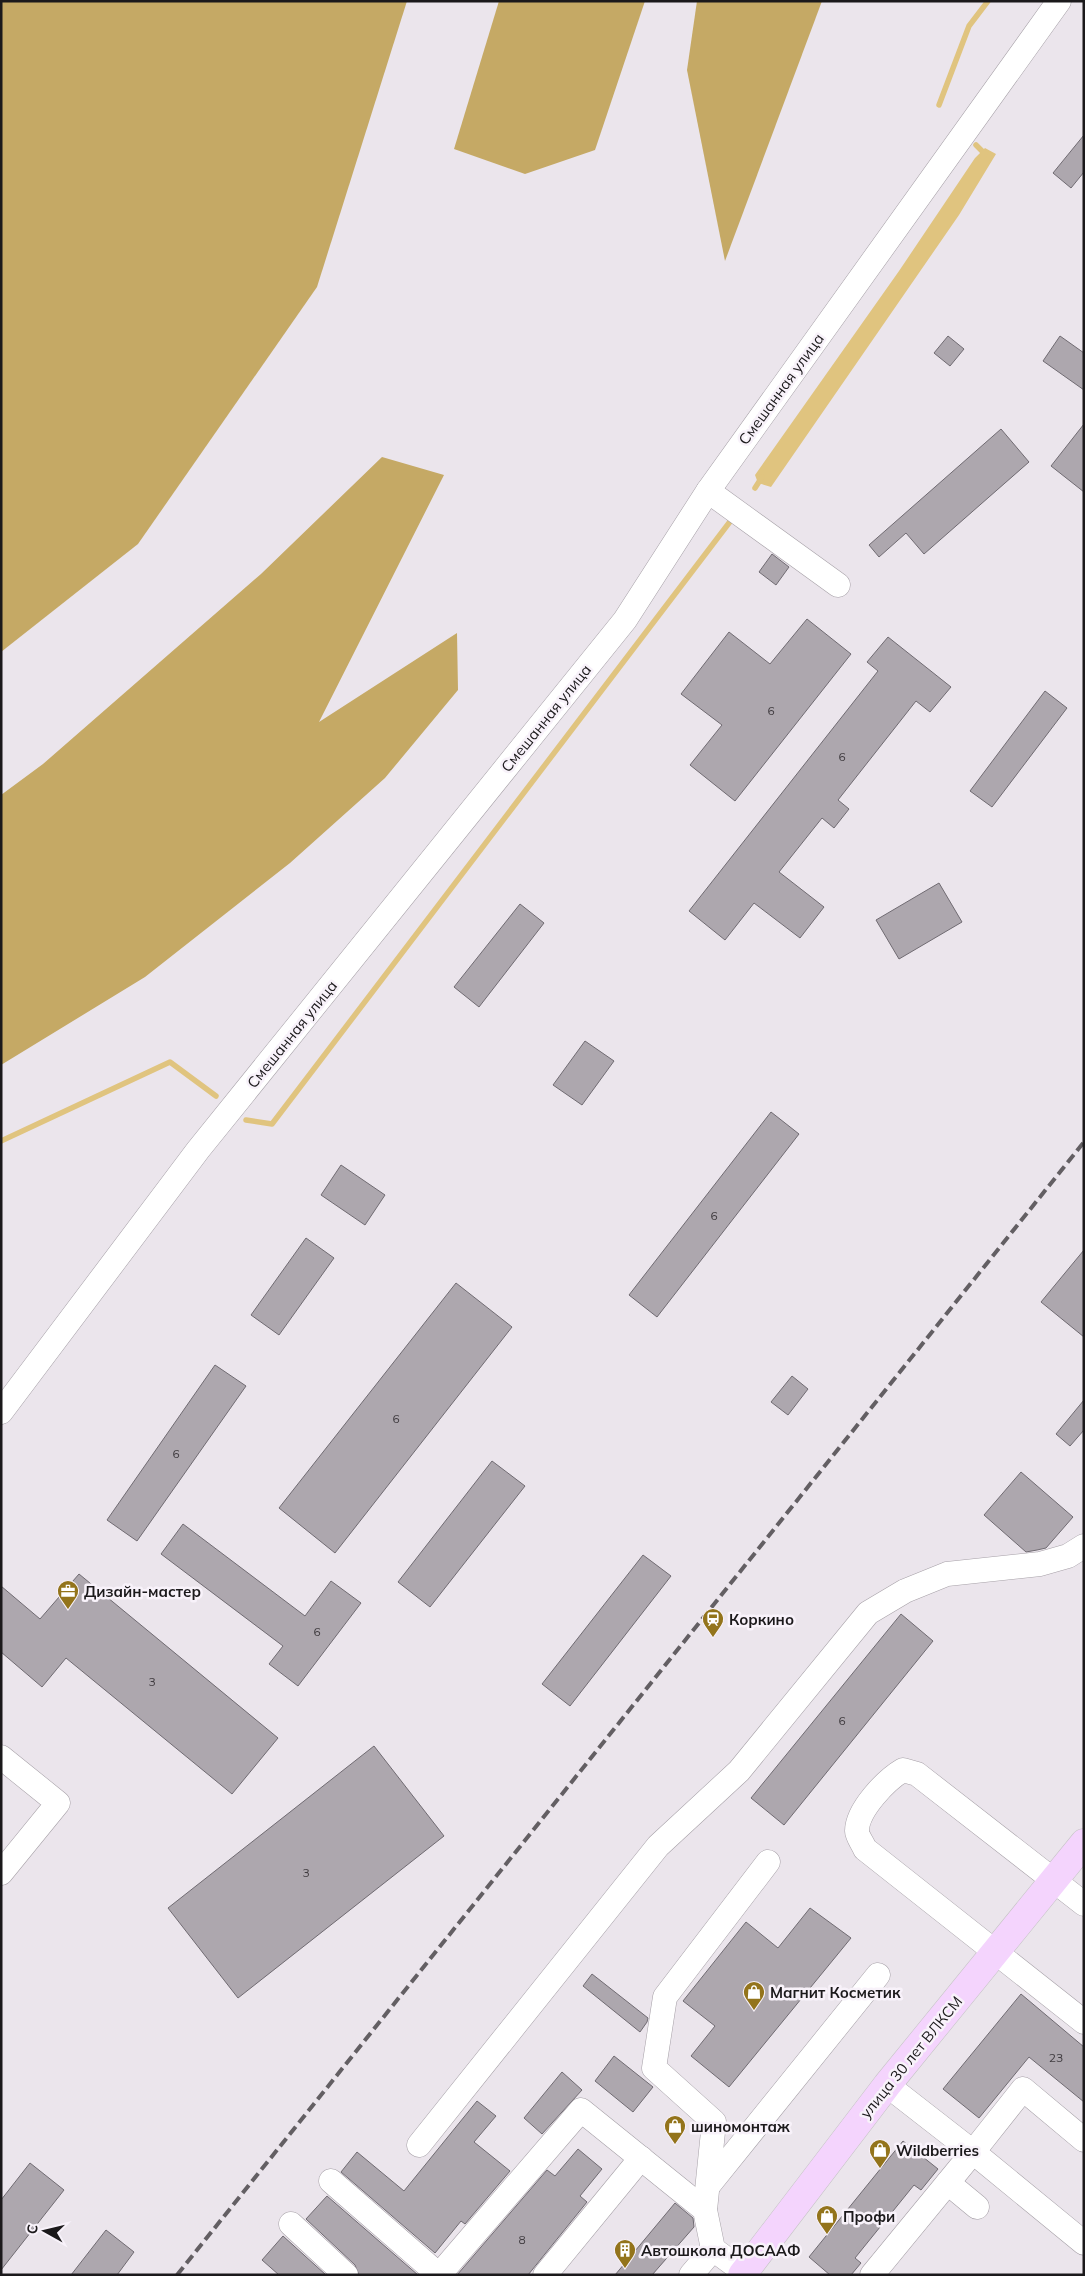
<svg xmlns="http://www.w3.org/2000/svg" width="1085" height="2276" font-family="Mulish,sans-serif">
<rect width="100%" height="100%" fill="#ebe5ec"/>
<g fill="#c5a965">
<polygon points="1,1 407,1 317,287 138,544 1,652"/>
<polygon points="499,1 645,1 595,150 525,174 454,149"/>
<polygon points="697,1 822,1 725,261 687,70"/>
<polygon points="382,457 444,475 319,722 457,633 458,690 385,778 290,863 145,977 1,1065 1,795 43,764 261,574"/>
</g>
<polygon fill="#e0c47f" points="985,148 996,154 959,215 771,487 758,483 755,475 899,271 975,158"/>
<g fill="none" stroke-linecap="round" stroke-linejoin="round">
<g stroke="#e0c47f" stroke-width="5.5">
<polyline points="939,105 969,26 988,1"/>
<polyline points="976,145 985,154 983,157"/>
<polyline points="755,488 762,477"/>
<polyline points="246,1120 272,1124 732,519"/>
<polyline points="1,1141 170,1062 216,1096"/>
</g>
</g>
<g fill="#ada7ae" stroke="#706b72">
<polygon points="1084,135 1084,172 1071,188 1053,173"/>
<polygon points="948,336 964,349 950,366 934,353"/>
<polygon points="1060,336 1084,353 1084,390 1043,361"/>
<polygon points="1084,424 1084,492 1051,466"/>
<polygon points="1001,429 1029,462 924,554 906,533 879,557 869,545"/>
<polygon points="772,554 789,567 776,585 759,572"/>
<polygon points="807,619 851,654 735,801 690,765 722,725 681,694 729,632 770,664"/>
<polygon points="888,637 951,687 930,712 916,701 838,800 849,809 834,828 822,818 779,872 824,907 800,938 754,903 725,940 689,911 878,671 867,662"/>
<polygon points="1045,691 1067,708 992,807 970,791"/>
<polygon points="939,883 962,922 899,959 876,920"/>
<polygon points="520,904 544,923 479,1007 454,987"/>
<polygon points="585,1041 614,1061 582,1105 553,1085"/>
<polygon points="771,1112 799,1134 657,1317 629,1295"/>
<polygon points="341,1165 385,1195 365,1225 321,1195"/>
<polygon points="306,1238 334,1258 279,1335 251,1315"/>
<polygon points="1084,1250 1084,1337 1041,1302"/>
<polygon points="456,1283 512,1327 335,1553 279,1508"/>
<polygon points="215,1365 246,1386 137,1541 107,1520"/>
<polygon points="792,1376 808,1389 788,1415 771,1402"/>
<polygon points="1084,1400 1084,1430 1070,1446 1056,1434"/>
<polygon points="492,1461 525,1486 430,1607 398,1582"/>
<polygon points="1021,1472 1073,1517 1046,1548 1037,1550 1026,1552 984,1515"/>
<polygon points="183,1524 305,1616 331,1581 361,1603 298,1686 269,1664 283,1646 161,1554"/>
<polygon points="643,1555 671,1576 570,1706 542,1684"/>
<polygon points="79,1574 278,1738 232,1794 66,1658 42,1687 1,1652 1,1586 40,1619"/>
<polygon points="901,1614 933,1641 784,1825 751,1798"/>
<polygon points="374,1746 444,1836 238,1998 168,1908"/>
<polygon points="810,1908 851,1938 729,2087 691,2056 715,2026 683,2001 746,1922 778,1948"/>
<polygon points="592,1974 648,2018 647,2022 640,2032 583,1986"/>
<polygon points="1021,1994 1084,2047 1084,2102 1029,2057 979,2118 943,2089"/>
<polygon points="614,2056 653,2087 633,2112 595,2081"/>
<polygon points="562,2072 582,2090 542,2134 524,2118"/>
<polygon points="477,2101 496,2116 474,2142 510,2171 465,2224 461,2221 435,2253 341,2172 357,2152 404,2191"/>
<polygon points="903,2141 938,2169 921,2190 914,2185 855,2258 861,2263 851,2275 830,2275 809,2257"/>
<polygon points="578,2149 602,2169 580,2196 587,2202 528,2275 457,2275 547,2170 555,2176"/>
<polygon points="30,2163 64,2190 1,2270 1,2200"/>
<polygon points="327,2196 418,2275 359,2275 355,2265 306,2219"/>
<polygon points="675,2203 693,2218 694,2227 652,2275 615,2275"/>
<polygon points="106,2230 134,2252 117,2275 71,2275"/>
<polygon points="283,2236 326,2275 279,2275 262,2260"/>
</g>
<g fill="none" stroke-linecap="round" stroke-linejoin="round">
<g stroke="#a6a0a7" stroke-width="25">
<g id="minor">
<polyline points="708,491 838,585"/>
<polyline points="1,1412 198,1150 625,620 708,491 1059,1"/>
<polyline points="1,1757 58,1803 1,1873"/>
<path d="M1084 1904 917 1774 903 1770C886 1780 857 1810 857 1831 857 1836 863 1844 865 1849L1084 2022"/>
<polyline points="1084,2140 1023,2089 973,2152 1084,2243"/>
<polyline points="419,2145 658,1846 739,1771 868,1613 905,1591 947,1574 1040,1564 1068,1556 1084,1546"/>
<polyline points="331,2181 439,2275"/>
<polyline points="948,2183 977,2207"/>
<polyline points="708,2186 878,1975"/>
<polyline points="705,2210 714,2122 654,2068 665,1997 768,1862"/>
<polyline points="291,2224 346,2275"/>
<polyline points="439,2275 581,2110 705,2210 713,2249 744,2272"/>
<polyline points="545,2275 641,2158"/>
<polyline points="691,2275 713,2249"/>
<polyline points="872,2275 973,2152 887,2085"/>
</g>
</g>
<g stroke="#c4c3c4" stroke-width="29">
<polyline id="major" points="742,2275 887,2085 1084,1843"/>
</g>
<use href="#minor" stroke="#fff" stroke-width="24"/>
<use href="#major" stroke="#f4d4fd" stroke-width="28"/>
<polyline stroke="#635f63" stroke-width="4" stroke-dasharray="10 5" stroke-linecap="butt" points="177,2275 1084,1142"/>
</g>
<defs>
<g id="office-pin" transform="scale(1.125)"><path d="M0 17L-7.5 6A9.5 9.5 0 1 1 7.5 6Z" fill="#93741b" stroke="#f8f2fa"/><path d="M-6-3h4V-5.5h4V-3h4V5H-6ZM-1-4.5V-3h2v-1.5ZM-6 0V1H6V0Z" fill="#fff"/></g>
<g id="station-pin" transform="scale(1.125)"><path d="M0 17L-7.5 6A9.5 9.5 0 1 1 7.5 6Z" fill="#93741b" stroke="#f8f2fa"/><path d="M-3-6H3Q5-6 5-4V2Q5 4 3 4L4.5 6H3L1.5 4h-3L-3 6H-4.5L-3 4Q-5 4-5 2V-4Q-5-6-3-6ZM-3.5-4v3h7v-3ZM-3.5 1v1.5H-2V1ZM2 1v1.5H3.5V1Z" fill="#fff"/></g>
<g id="shop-pin" transform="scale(1.125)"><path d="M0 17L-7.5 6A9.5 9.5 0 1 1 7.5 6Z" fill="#93741b" stroke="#f8f2fa"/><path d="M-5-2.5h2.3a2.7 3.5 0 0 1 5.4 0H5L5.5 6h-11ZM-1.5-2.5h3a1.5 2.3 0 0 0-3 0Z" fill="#fff"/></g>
<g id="building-pin" transform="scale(1.125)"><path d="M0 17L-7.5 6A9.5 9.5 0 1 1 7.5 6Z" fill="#93741b" stroke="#f8f2fa"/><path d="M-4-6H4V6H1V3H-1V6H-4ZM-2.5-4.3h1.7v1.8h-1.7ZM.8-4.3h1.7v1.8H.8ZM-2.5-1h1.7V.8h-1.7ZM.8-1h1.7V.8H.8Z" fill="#fff"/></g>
</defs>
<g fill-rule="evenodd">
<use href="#office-pin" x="68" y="1591"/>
<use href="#station-pin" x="713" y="1619"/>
<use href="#shop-pin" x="754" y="1992"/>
<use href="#shop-pin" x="675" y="2126"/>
<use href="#shop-pin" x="880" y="2150"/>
<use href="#shop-pin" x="827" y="2216"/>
<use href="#building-pin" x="625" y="2250"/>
</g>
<g text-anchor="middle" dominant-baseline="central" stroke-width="5" stroke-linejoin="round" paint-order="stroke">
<g font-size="12" fill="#403c40">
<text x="771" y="710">6</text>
<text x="842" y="756">6</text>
<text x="714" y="1215">6</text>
<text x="396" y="1418">6</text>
<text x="176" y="1453">6</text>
<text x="317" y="1631">6</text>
<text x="152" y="1681">3</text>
<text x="842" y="1720">6</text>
<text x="306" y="1872">3</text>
<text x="1056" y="2057">23</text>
<text x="522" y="2239">8</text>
</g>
<g font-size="15" fill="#1b191b" stroke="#f8f2fa">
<text transform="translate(781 389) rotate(-54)">Смешанная улица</text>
<text transform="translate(546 718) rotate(-51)">Смешанная улица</text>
<text transform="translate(292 1034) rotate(-51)">Смешанная улица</text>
<text transform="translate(911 2057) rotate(-51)">улица 30 лет ВЛКСМ</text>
</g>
<g font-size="15" font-weight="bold" fill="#1b191b" stroke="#f8f2fa" text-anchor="start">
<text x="84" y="1591">Дизайн-мастер</text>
<text x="729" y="1619">Коркино</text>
<text x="770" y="1992">Магнит Косметик</text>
<text x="691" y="2126">шиномонтаж</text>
<text x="896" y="2150">Wildberries</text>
<text x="843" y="2216">Профи</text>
<text x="641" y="2250">Автошкола ДОСААФ</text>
</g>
</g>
<rect width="1085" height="2276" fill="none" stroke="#1b191b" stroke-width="5"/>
<g transform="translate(45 2231) rotate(278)" stroke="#f8f2fa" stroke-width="4" paint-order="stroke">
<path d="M0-4L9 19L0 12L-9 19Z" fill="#1b191b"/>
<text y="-8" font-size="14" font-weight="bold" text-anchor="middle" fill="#1b191b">С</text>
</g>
</svg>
